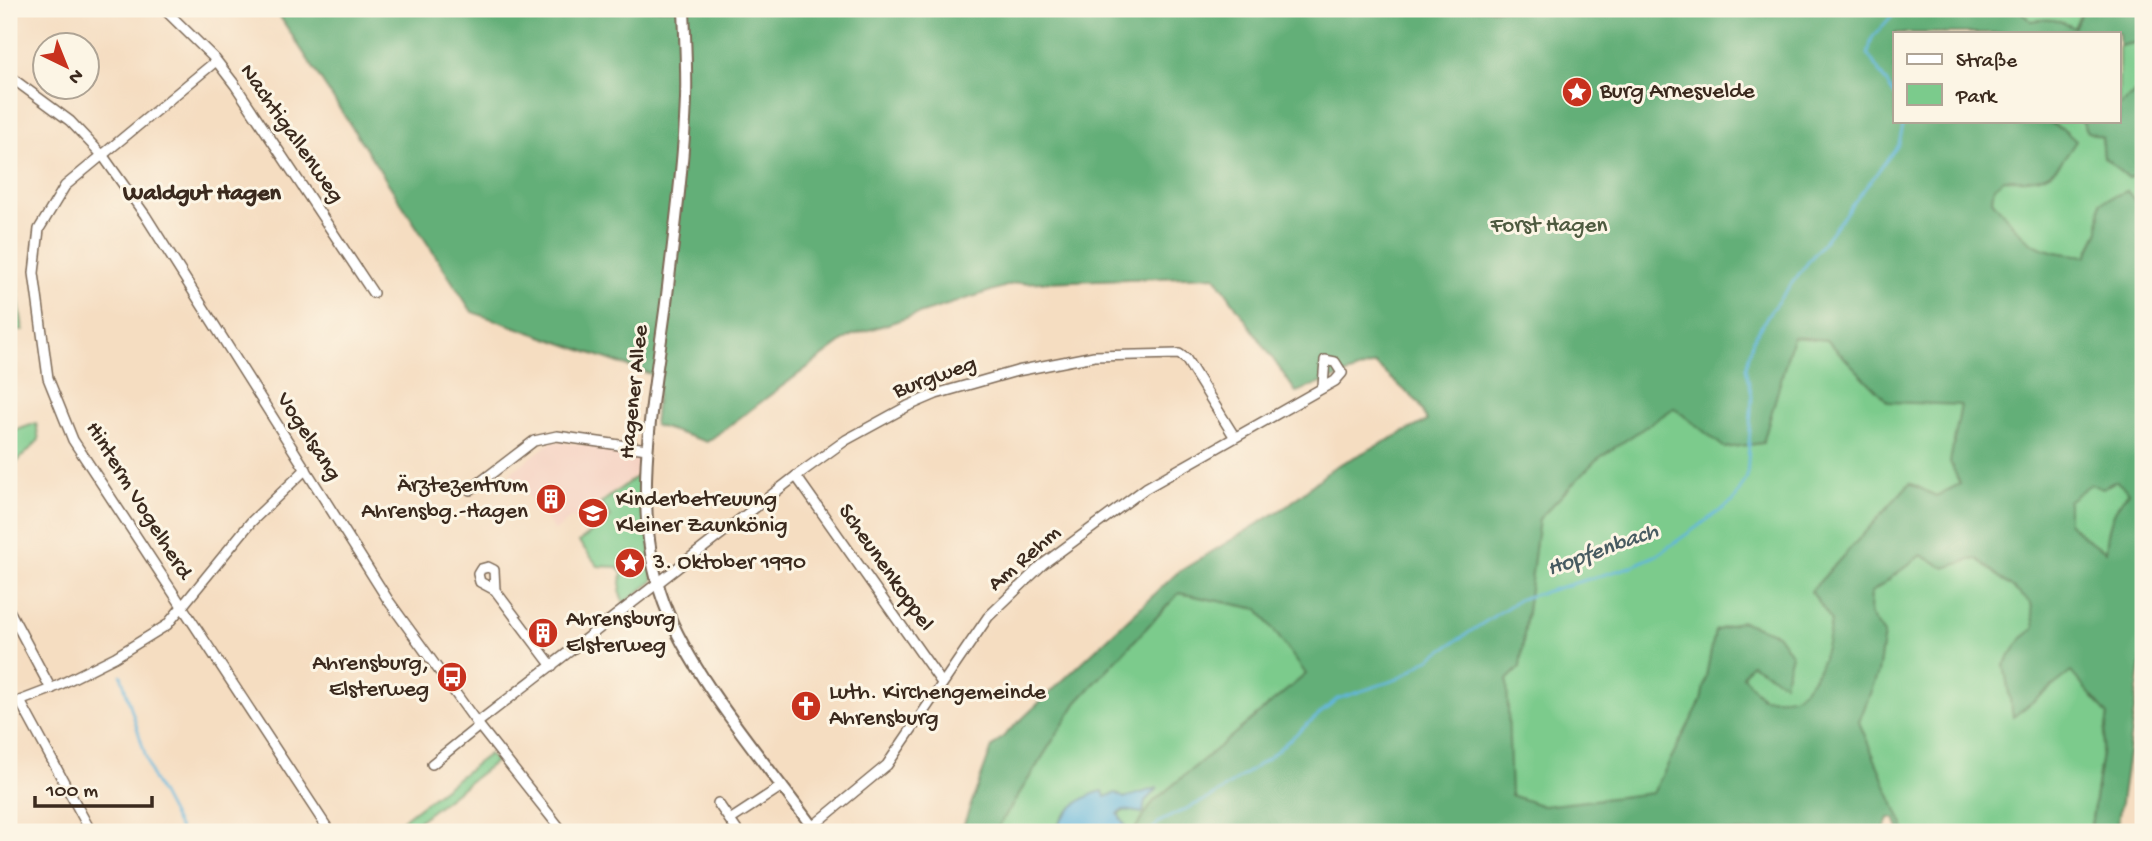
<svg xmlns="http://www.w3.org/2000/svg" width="2152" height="841" font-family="'Gochi Hand',sans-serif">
<rect width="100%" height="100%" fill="#fcf5e5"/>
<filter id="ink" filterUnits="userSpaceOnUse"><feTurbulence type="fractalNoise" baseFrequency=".0143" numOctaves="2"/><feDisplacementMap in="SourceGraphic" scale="14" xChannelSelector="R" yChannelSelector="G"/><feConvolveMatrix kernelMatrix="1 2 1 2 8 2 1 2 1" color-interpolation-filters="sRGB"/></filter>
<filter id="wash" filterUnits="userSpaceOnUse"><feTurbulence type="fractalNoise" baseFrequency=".00686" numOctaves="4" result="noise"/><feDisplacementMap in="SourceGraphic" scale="28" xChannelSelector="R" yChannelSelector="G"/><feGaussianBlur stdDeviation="1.57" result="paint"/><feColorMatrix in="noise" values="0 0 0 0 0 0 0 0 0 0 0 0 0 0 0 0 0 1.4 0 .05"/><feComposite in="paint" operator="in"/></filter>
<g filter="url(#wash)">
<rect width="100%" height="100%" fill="#f5ddc1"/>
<polygon fill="#f5d2c2" points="553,441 640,452 637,474 599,502 609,517 586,535 572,517 555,531 510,473"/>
<g fill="#7bcb8c" stroke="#5b7a55" stroke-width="2">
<path d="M2023 9H2083L2074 28C2059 19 2048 18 2031 22L2023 14Z"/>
<polygon points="2143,41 2143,85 2119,107 2119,46"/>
<polygon points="1895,121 2082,121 2088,132 2102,137 2104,157 2129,178 2143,173 2143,211 2127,191 2099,231 2087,255 2143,295 2143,529 2108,715 2090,832 1900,832 1895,818 1889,818 1884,832 1155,832"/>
<polygon points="9,279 17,289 23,330 9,333"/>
<polygon points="36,423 39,440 15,464 9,482 9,433"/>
<polygon points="644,471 653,581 624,603 620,594 622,573 617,567 598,566 579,542 611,517 601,503"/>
<path d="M1179 593 1258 609 1307 674 1154 801 1133 832H1129L1118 814 1145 801 1157 789C1147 789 1145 794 1136 796 1105 803 1068 792 1056 832H995L1077 702Z"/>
<polygon points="2138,721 2143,722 2143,776 2132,775"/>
<polygon points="489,754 495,762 404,832 387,832"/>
</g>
<g fill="#64af78" stroke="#506c4b" stroke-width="2" fill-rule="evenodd">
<path d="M275 9H2023V14L2031 21C2048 18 2059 19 2074 28L2083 9H2143V41L2119 46V33H1895V121H2045L2064 130 2076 141C2054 176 2046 181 2004 179L1994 187 1992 200C2028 243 2029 251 2087 256L2099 231 2100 202 2127 191 2143 211V649L2118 823 2090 832 2108 715 2071 672 2013 717 2004 665 2022 638 2035 628 2031 603 1976 558 1945 568 1921 555 1871 593 1870 614 1884 634 1878 673 1859 722 1906 832H1900L1895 818H1889L1884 832H1133L1154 801 1306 674 1258 609 1179 593 1077 702 995 832H961L992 747 1177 573 1287 506 1334 467 1427 421 1419 403 1375 364 1296 392 1215 276 1016 283 850 336 707 442 654 425 659 377 472 312ZM1793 337 1827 340 1888 402 1961 405 1950 462 1960 484 1936 496 1910 483 1811 591 1831 620C1828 645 1820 681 1796 695 1788 700 1772 698 1762 698L1743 676 1751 664 1784 683 1792 655 1777 634 1741 621 1715 631 1701 701 1653 793 1543 806 1511 795 1507 680 1520 667 1539 519 1596 460 1674 408 1725 448 1763 443ZM2116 481 2129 492C2112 509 2108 527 2106 551L2084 537 2068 522V501L2091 484 2103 488Z"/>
<polygon points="2143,85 2143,173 2129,178 2104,157 2102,137 2088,132 2082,121 2119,121 2119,107"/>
</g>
<path fill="#61b6dd" stroke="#4e707e" stroke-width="2" d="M1158 788 1145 801 1143 813 1123 810 1118 814 1129 832H1056C1062 812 1083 795 1103 791L1105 797 1116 793 1124 798Z"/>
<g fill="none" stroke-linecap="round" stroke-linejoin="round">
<g stroke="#61b6dd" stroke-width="2.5">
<polyline points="1895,96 1868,54 1872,38 1898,9"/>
<polyline points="121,675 152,777 181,832"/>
<polyline points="1150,832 1159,822 1215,795 1267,759 1337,699 1398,679 1520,599 1630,567 1657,555 1734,501 1747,477 1752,396 1746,368 1753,340 1769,313 1899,144 1904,121"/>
</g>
</g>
</g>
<g filter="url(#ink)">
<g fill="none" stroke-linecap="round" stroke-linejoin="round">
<g stroke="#7c6957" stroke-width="12">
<g id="minor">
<polyline points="164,9 215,59 235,85 373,293"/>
<polyline points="216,61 65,186 39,229 34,273 48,378 73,440 330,832"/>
<polyline points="9,76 70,121 103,156 145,215 388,600 477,723 563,832"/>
<polyline points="796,476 942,683"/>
<polyline points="470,490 534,441 557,436 647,449"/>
<polyline points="495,590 480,582 478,574 481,569 488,567 494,570 495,590 552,666"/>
<polyline points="9,610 51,689"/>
<polyline points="20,701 91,832"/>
<polyline points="9,705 51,689 115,657 167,625 251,522 306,469"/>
<polyline points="477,723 796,476 846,440 908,406 936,394 1017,371 1094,356 1179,354 1186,359 1234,436"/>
<polyline points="432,764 479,726"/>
<polyline points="718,803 738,832"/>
<polyline points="730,820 782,786"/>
<polyline points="812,827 887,765 988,617 1043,564 1146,488 1335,381 1342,373 1335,362 1325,360 1323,386"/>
</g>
</g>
<g stroke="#7c6957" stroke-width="14">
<path id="tertiary" d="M684 9C685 39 687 69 686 99 684 158 676 219 669 278 658 383 626 500 664 603 692 679 768 765 816 832"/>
</g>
<use href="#minor" stroke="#fff" stroke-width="9"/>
<use href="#tertiary" stroke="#fff" stroke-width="10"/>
</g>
</g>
<defs>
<g id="sight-disc" transform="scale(1.575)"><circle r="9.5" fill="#c8321e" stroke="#fcf5e5"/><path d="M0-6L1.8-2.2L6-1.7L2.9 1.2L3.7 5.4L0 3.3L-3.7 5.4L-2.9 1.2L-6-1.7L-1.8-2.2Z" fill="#fff"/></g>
<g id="building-disc" transform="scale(1.575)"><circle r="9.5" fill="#c8321e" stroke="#fcf5e5"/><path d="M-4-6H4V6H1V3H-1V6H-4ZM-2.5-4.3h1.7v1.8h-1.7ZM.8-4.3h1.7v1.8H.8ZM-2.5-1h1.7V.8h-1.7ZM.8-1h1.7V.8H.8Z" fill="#fff"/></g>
<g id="school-disc" transform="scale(1.575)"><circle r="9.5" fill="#c8321e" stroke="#fcf5e5"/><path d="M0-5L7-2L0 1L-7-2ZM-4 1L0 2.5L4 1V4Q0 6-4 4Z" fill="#fff"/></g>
<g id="bus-disc" transform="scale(1.575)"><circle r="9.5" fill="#c8321e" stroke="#fcf5e5"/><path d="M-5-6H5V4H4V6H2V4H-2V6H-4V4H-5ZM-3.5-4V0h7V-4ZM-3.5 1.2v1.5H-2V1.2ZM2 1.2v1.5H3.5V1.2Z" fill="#fff"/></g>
<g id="church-disc" transform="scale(1.575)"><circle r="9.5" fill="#c8321e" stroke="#fcf5e5"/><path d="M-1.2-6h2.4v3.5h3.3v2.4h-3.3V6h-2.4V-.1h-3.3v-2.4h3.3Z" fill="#fff"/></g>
</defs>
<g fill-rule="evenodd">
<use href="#sight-disc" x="1577" y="92"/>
<use href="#building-disc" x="551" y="499"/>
<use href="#school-disc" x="593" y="513"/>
<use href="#sight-disc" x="630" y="563"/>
<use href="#building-disc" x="543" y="633"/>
<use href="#bus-disc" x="452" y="677"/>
<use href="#church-disc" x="806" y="706"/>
</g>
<g text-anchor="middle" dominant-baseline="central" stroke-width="6" stroke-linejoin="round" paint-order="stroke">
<g font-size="23" fill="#3b2a1e" stroke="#fcf5e5" text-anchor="start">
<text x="1600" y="92">Burg Arnesvelde</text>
<text x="528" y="486" text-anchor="end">Ärztezentrum<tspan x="528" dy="26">Ahrensbg.-Hagen</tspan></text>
<text x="616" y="500">Kinderbetreuung<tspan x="616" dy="26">Kleiner Zaunkönig</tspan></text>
<text x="653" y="563">3. Oktober 1990</text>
<text x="566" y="620">Ahrensburg<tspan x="566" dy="26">Elsterweg</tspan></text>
<text x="429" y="664" text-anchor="end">Ahrensburg,<tspan x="429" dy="26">Elsterweg</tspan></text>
<text x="829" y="693">Luth. Kirchengemeinde<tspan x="829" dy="26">Ahrensburg</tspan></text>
</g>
<g font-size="23" fill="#3b2a1e" stroke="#fcf5e5">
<text transform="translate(291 134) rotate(55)">Nachtigallenweg</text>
<text transform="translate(935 378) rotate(-20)">Burgweg</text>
<text transform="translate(635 392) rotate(-84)">Hagener Allee</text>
<text transform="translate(308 437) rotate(57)">Vogelsang</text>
<text transform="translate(138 501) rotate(58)">Hinterm Vogelherd</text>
<text transform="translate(1025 559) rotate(-41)">Am Rehm</text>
<text transform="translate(885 568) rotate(55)">Scheunenkoppel</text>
</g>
<g font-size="23" fill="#4e5a3f" stroke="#fcf5e5">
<text x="1549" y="226">Forst Hagen</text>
</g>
<g font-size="24" font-weight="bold" fill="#3b2a1e" stroke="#fcf5e5">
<text x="202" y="194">Waldgut Hagen</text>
</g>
<g font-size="24" font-style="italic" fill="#485b61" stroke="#fcf5e5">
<text transform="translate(1603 551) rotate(-20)">Hopfenbach</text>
</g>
</g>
<rect width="2152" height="841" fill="none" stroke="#fcf5e5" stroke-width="35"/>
<rect x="1893" y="32" width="228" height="91" fill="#fcf5e5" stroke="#afa495" stroke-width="2"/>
<rect x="1907" y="54" width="35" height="10" fill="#ffffff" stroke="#afa495" stroke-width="2"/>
<text x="1956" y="66" font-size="21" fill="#3b2a1e">Straße</text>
<rect x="1907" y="84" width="35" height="21" fill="#7bcb8c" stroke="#afa495" stroke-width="2"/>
<text x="1956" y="102" font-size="21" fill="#3b2a1e">Park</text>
<g transform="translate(66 66) rotate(137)"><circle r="33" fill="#fcf5e5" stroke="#afa495" stroke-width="2"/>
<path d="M0-5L12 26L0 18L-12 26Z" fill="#c8321e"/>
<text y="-10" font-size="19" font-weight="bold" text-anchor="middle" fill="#3b2a1e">N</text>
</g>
<path d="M35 796v10h117v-10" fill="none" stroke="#3b2a1e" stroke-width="3.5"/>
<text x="46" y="796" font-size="21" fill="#3b2a1e" stroke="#fcf5e5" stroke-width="5" paint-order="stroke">100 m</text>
</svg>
